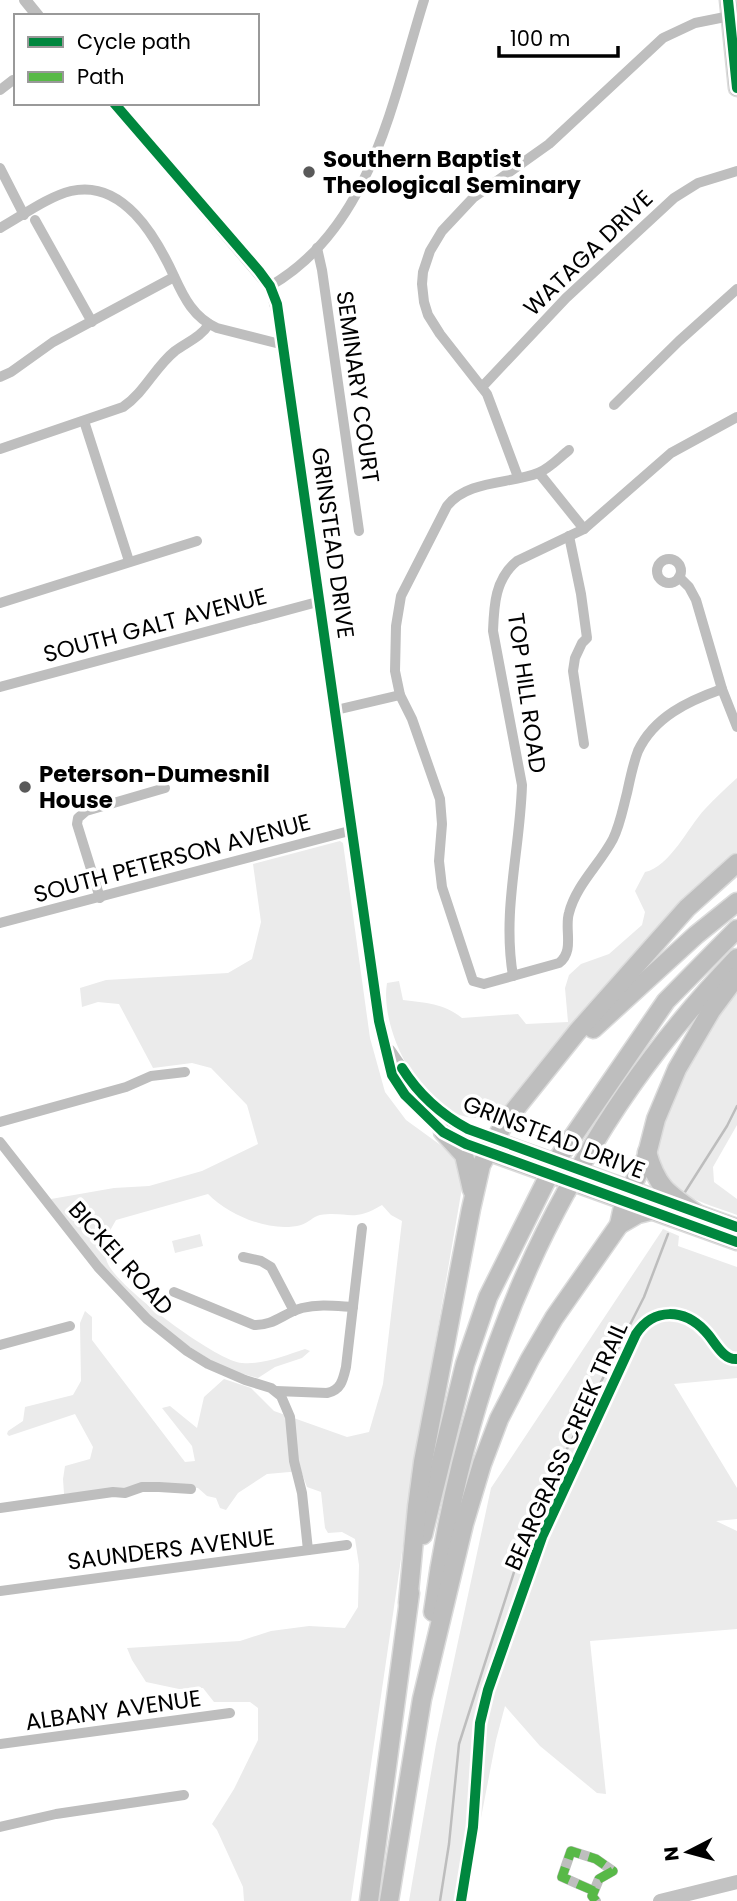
<svg xmlns="http://www.w3.org/2000/svg" width="737" height="1901" font-family="Poppins,sans-serif">
<rect width="100%" height="100%" fill="#fff"/>
<g fill="#ebebeb">
<path d="M737 778V852L684 901 527 1085C519 1093 509 1107 500 1112 435 1144 378 1035 387 983L399 981 403 1000C426 1003 443 1003 462 1018L518 1014 526 1024 568 1022 565 988 569 975 581 964 609 954 642 925 645 912 635 891 645 872C670 867 688 827 705 809 715 798 726 788 737 778Z"/>
<path d="M340 841 343 843 370 1038 385 1092 406 1120 446 1149 458 1161 463 1182 418 1443 351 1901H244L243 1887 217 1830 212 1824 234 1789 258 1740V1708L250 1702H214L203 1688 179 1689 146 1682 132 1660 127 1648 240 1641 271 1631 309 1626 345 1628 358 1607 359 1565 355 1539 342 1532 328 1533 325 1528 321 1492 307 1487 301 1471 267 1474 238 1493 226 1510 220 1508 216 1498 207 1496 198 1488 166 1484 64 1494 63 1479 65 1466 90 1459 93 1447 75 1414 9 1436 7 1434 8 1431 23 1421 25 1407 73 1395 81 1381 80 1323 85 1311 92 1317V1340L185 1462 195 1461 192 1446 162 1408 170 1406 197 1428 204 1397 224 1379 251 1388 274 1411 347 1437 369 1432 383 1384 402 1221 391 1215 382 1205C352 1223 349 1211 320 1215 314 1216 308 1223 301 1225 271 1233 230 1216 208 1194L116 1220 103 1243C105 1250 105 1258 108 1264 119 1288 216 1361 242 1363 263 1365 286 1355 305 1349L310 1351 302 1358 275 1367 258 1378 225 1369 174 1337 139 1307 97 1262 51 1199 114 1188 149 1186 202 1171 258 1144 247 1105 211 1068 192 1063 153 1068 119 1004 98 1002 82 1007 80 988 106 980 228 973 252 959 261 922 253 864Z"/>
<path d="M737 991V1125L713 1167 714 1182 737 1199V1215C715 1206 668 1195 659 1171 643 1129 711 1024 737 991Z"/>
<polygon points="663,1229 679,1236 678,1246 737,1267 737,1378 674,1384 737,1488 737,1519 716,1521 737,1531 737,1629 590,1641 606,1794 597,1793 540,1746 505,1706 496,1740 465,1901 409,1901 436,1744 491,1488"/>
<polygon points="200,1234 203,1246 175,1253 172,1241"/>
</g>
<g fill="none" stroke-linecap="round" stroke-linejoin="round">
<g stroke="#bdbdbd" stroke-width="2.5">
<polyline points="685,1192 727,1126 737,1106"/>
<polyline points="440,1901 449,1844 459,1744 530,1522 644,1297 668,1234"/>
</g>
<g stroke="#dbdbdb" stroke-width="19">
<g id="primary">
<polyline points="728,0 737,88"/>
<polyline points="494,1140 737,1227"/>
<polyline points="487,1152 737,1242"/>
</g>
</g>
<g stroke="#dbdbdb" stroke-width="21">
<g id="motorway">
<polyline points="593,1029 696,935 737,902"/>
<polyline points="443,1132 464,1155 472,1190"/>
<path d="M647 1152C657 1187 667 1193 696 1213"/>
<polyline points="561,1154 666,1001 737,929"/>
<path d="M582 1164C624 1089 678 1020 737 958"/>
<polyline points="619,1225 638,1214 650,1211"/>
<polyline points="423,1535 465,1364 488,1297 545,1183"/>
<polyline points="408,1603 417,1507 423,1462 471,1209 481,1165 505,1122 577,1032 687,908 737,863"/>
<path d="M433 1612C453 1464 494 1323 566 1192"/>
<polyline points="369,1901 410,1593"/>
<polyline points="389,1901 422,1699 464,1524 482,1464 499,1419 530,1359 554,1318 619,1225 624,1202 646,1158 656,1119 677,1069 711,1011 737,976"/>
</g>
</g>
<g stroke="#bebebe" stroke-width="10">
<polyline points="0,90 13,80"/>
<polyline points="0,168 24,215"/>
<polyline points="35,220 92,322"/>
<path d="M0 228C22 216 47 197 71 191 123 179 156 237 174 276 184 298 194 318 217 328L284 345"/>
<polyline points="317,248 322,270 359,531"/>
<path d="M270 286C371 228 392 102 424 0"/>
<polyline points="0,377 11,372 53,342 174,277"/>
<polyline points="482,387 566,298 674,198 698,183 737,171"/>
<polyline points="614,405 679,341 737,289"/>
<polyline points="84,421 129,561"/>
<path d="M0 449 123 407C145 392 155 367 175 351 187 342 201 337 209 324"/>
<path d="M569 450C560 457 549 469 538 473 510 484 467 480 447 506L401 596 396 626 395 671 400 695 412 719 440 799 442 824 439 861 442 887 473 981 484 984 559 963C575 951 564 929 569 913 576 885 600 864 613 839 620 825 623 808 627 793 630 779 633 764 638 751 654 717 688 701 722 689"/>
<polyline points="539,473 584,529"/>
<polyline points="518,477 487,394 440,334 428,315 424,302 422,284 423,272 430,251 442,231 473,198 549,144 663,38 695,23 730,16"/>
<polyline points="569,536 581,594 587,638 582,643 575,658 573,671 584,744"/>
<circle cx="669" cy="571" r="12"/>
<polyline points="679,577 689,587 696,600 722,689 737,727"/>
<polyline points="0,603 197,541"/>
<polyline points="0,687 321,601"/>
<polyline points="336,710 400,695"/>
<polyline points="100,898 77,824 78,818 86,811 165,788"/>
<polyline points="0,923 353,830"/>
<path d="M513 976C502 910 520 851 522 785L493 631C494 605 495 579 517 561L584 529 671 453 737 417"/>
<polyline points="0,1122 126,1087 151,1076 185,1072"/>
<polyline points="0,1142 98,1267 147,1319 187,1351 208,1364 245,1380 271,1388 281,1396 290,1417 294,1461 302,1493 308,1550"/>
<polyline points="243,1257 261,1261 271,1267 294,1311"/>
<path d="M174 1292 254 1325C273 1326 284 1313 302 1308 319 1304 335 1306 353 1307"/>
<polyline points="0,1345 70,1326"/>
<path d="M276 1391 327 1393C341 1390 343 1380 346 1367L362 1228"/>
<polyline points="0,1508 113,1492 125,1493 142,1487 159,1487 191,1489"/>
<polyline points="0,1591 347,1545"/>
<polyline points="0,1744 230,1713"/>
<polyline points="0,1827 56,1814 184,1795"/>
<polyline points="594,1891 562,1877 571,1851 596,1859 613,1871 599,1879 592,1896 596,1901"/>
</g>
<g stroke="#bebebe" stroke-width="12">
<polyline points="25,0 38,16"/>
<polyline points="114,103 271,288 280,322 375,998 392,1075 405,1095 443,1132 487,1152"/>
<path d="M390 1051C424 1101 437 1116 494 1140"/>
</g>
<polyline stroke="#c2c2c2" stroke-width="14" points="660,1901 737,1882"/>
<use href="#primary" stroke="#bebebe" stroke-width="16"/>
<use href="#motorway" stroke="#bebebe" stroke-width="18"/>
<g stroke="#dbdbdb" stroke-width="21" stroke-linecap="butt">
<g id="motorway-bridge">
<polyline points="545,1183 561,1154"/>
<polyline points="566,1192 582,1164"/>
</g>
</g>
<use href="#motorway-bridge" stroke="#bebebe" stroke-width="18"/>
<polyline stroke="#58b947" stroke-width="9" stroke-dasharray="18 9" stroke-linecap="butt" points="594,1891 562,1877 571,1851 596,1859 613,1871 599,1879 592,1896 596,1901"/>
<g stroke="#fff" stroke-width="15">
<g id="cycleway">
<polyline points="728,0 737,88"/>
<polyline points="114,103 259,271 270,286 277,304 379,1021 392,1075 405,1095 443,1132 466,1144 737,1242"/>
<path d="M402 1068C419 1095 440 1114 468 1129L737 1227"/>
<path d="M461 1901 473 1827 480 1723 488 1690 542 1537 636 1334C654 1307 684 1309 705 1331 715 1341 722 1360 737 1359"/>
</g>
</g>
<use href="#cycleway" stroke="#00873e" stroke-width="10"/>
</g>
<g fill="#595959" stroke="#fff" stroke-width="2.5">
<circle cx="309" cy="172" r="7"/>
<circle cx="25" cy="787" r="7"/>
</g>
<g text-anchor="middle" dominant-baseline="central" stroke-width="7" stroke-linejoin="round" paint-order="stroke">
<g font-size="23" font-weight="bold" fill="#000" stroke="#fff" text-anchor="start">
<text x="323" y="159">Southern Baptist<tspan x="323" dy="26">Theological Seminary</tspan></text>
<text x="39" y="774">Peterson-Dumesnil<tspan x="39" dy="26">House</tspan></text>
</g>
<g font-size="23" fill="#000" stroke="#fff">
<text transform="translate(588 253) rotate(-44)">WATAGA DRIVE</text>
<text transform="translate(358 387) rotate(82)">SEMINARY COURT</text>
<text transform="translate(333 543) rotate(82)">GRINSTEAD DRIVE</text>
<text transform="translate(155 625) rotate(-15)">SOUTH GALT AVENUE</text>
<text transform="translate(527 693) rotate(82)">TOP HILL ROAD</text>
<text transform="translate(172 858) rotate(-15)">SOUTH PETERSON AVENUE</text>
<text transform="translate(554 1137) rotate(21)">GRINSTEAD DRIVE</text>
<text transform="translate(121 1258) rotate(48)">BICKEL ROAD</text>
<text transform="translate(566 1446) rotate(-66)">BEARGRASS CREEK TRAIL</text>
<text transform="translate(171 1549) rotate(-7)">SAUNDERS AVENUE</text>
<text transform="translate(113 1710) rotate(-8)">ALBANY AVENUE</text>
</g>
</g>
<rect x="14" y="14" width="245" height="91" fill="#ffffff" stroke="#999999" stroke-width="2"/>
<rect x="28" y="37" width="35" height="10" fill="#00873e" stroke="#999999" stroke-width="2"/>
<text x="77" y="49" font-size="21" fill="#000000">Cycle path</text>
<rect x="28" y="72" width="35" height="10" fill="#58b947" stroke="#999999" stroke-width="2"/>
<text x="77" y="84" font-size="21" fill="#000000">Path</text>
<g transform="translate(688 1852) rotate(264)" stroke="#ffffff" stroke-width="5" paint-order="stroke">
<path d="M0-5L12 26L0 18L-12 26Z" fill="#000000"/>
<text y="-10" font-size="19" font-weight="bold" text-anchor="middle" fill="#000000">N</text>
</g>
<path d="M499 46v10h119v-10" fill="none" stroke="#000000" stroke-width="3.5"/>
<text x="510" y="46" font-size="21" fill="#000000" stroke="#ffffff" stroke-width="5" paint-order="stroke">100 m</text>
</svg>
